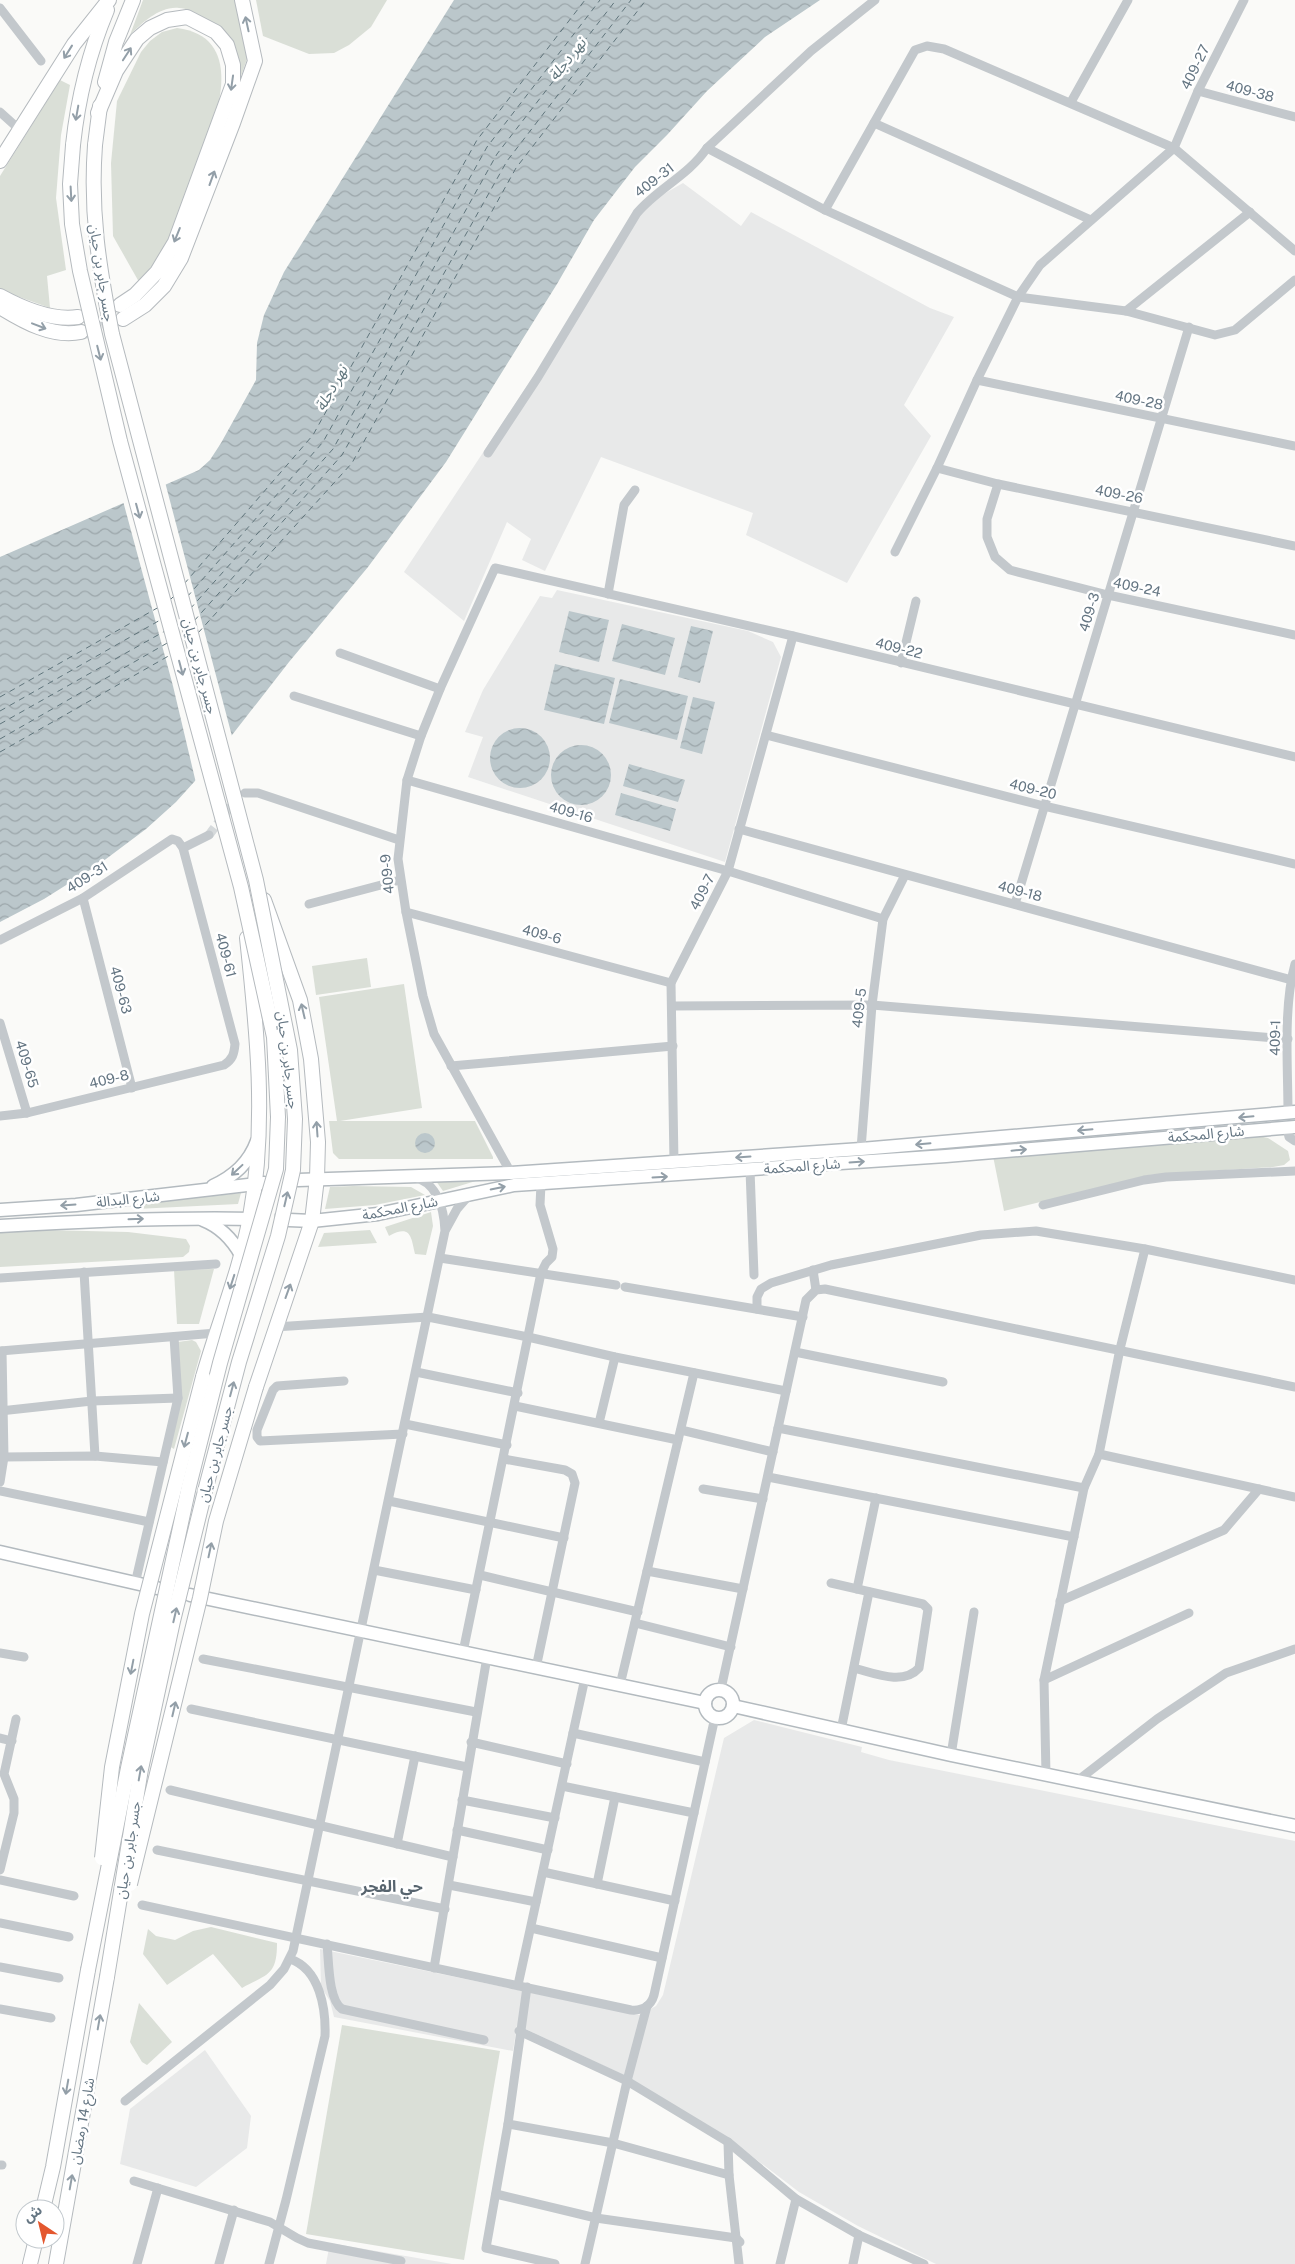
<svg xmlns="http://www.w3.org/2000/svg" width="1295" height="2264" font-family="'Public Sans','Noto Sans Arabic',sans-serif">
<defs>
<pattern id="water-waves" width="16" height="10" patternUnits="userSpaceOnUse" patternTransform="scale(1.25)"><rect width="16" height="10" fill="#bbc7cb"/><path d="M0 5q4-4 8 0t8 0" fill="none" stroke="#9ca6aa"/></pattern>
</defs>
<rect width="100%" height="100%" fill="#fafaf8"/>
<g fill="#e8e9e9">
<polygon points="683,183 741,226 751,212 930,308 954,317 904,405 931,436 847,583 746,535 753,513 601,457 545,571 522,560 531,539 507,522 464,621 404,572 648,203"/>
<polygon points="557,590 748,631 773,642 781,657 725,862 468,777 483,737 465,732 483,690 540,596 552,598"/>
<polygon points="754,1720 862,1747 861,1752 889,1760 1295,1841 1295,2264 936,2264 858,2226 799,2192 728,2138 613,2070 517,2025 513,2051 334,2017 330,2001 321,1987 320,1949 639,2015 656,2006 663,1995 724,1738"/>
<polygon points="205,2050 251,2116 247,2148 196,2187 120,2164 130,2109"/>
<polygon points="330,2243 452,2264 326,2264"/>
</g>
<g fill="#dadfd7">
<path d="M143 0H235L247 59 241 76C236 42 231 33 201 16 195 13 186 8 179 8 160 6 142 23 130 35Z"/>
<polygon points="256,0 387,0 371,27 349,45 334,53 309,54 263,36"/>
<path d="M177 28C219 33 226 65 219 101L171 234 155 262 139 282 113 236 111 163 117 101 141 52 150 41 162 32Z"/>
<polygon points="60,80 70,85 61,135 56,198 66,270 47,276 50,308 0,290 0,176"/>
<polygon points="367,958 371,987 316,995 312,966"/>
<polygon points="404,984 422,1108 340,1121 475,1121 493,1157 493,1159 339,1159 333,1153 329,1121 337,1121 319,997"/>
<polygon points="1254,1135 1268,1138 1288,1151 1290,1160 1284,1165 1273,1167 1149,1175 1004,1211 993,1156"/>
<polygon points="479,1180 443,1191 436,1181"/>
<polygon points="353,1186 411,1187 425,1195 375,1205 325,1209 330,1187"/>
<polygon points="241,1193 238,1204 136,1209 132,1207 136,1204"/>
<path d="M431 1212 433 1226 426 1255 415 1254C411 1237 411 1224 389 1236L385 1227Z"/>
<polygon points="45,1230 128,1232 186,1239 190,1246 189,1252 183,1257 0,1267 0,1233"/>
<polygon points="370,1230 377,1243 318,1247 324,1233"/>
<polygon points="214,1269 199,1324 177,1324 174,1270"/>
<polygon points="192,1340 196,1342 201,1351 174,1449 169,1446 178,1342"/>
<path d="M211 1927 277 1943C277 1975 268 1974 242 1988L213 1954 167 1985 143 1954 148 1929 156 1936 175 1940 193 1931Z"/>
<polygon points="139,2003 172,2042 147,2065 142,2062 130,2042"/>
<polygon points="342,2025 500,2051 464,2260 306,2234"/>
</g>
<g fill="url(#water-waves)">
<polygon points="454,0 820,0 765,37 707,91 667,135 635,167 594,220 557,284 446,462 368,567 289,662 204,771 176,802 146,829 98,865 44,899 0,922 0,557 199,470 210,460 221,443 256,380 257,343 264,315 284,272"/>
<polygon points="569,611 609,620 599,662 559,652"/>
<polygon points="622,624 675,638 665,675 612,661"/>
<polygon points="691,626 713,631 700,683 678,677"/>
<polygon points="555,664 615,678 604,724 544,710"/>
<polygon points="620,679 688,696 677,740 609,723"/>
<polygon points="693,697 715,702 702,754 680,748"/>
<circle cx="520" cy="758" r="30"/>
<circle cx="581" cy="775" r="30"/>
<polygon points="629,764 685,780 678,802 623,786"/>
<polygon points="621,793 676,809 670,831 615,815"/>
<circle cx="425" cy="1143" r="10"/>
</g>
<polygon fill="#fafaf8" points="165,482 233,740 196,783 173,686 123,501"/>
<g fill="none" stroke-linecap="round" stroke-linejoin="round">
<g stroke="#60757c" stroke-width="1" stroke-dasharray="6 5" stroke-linecap="butt">
<polyline points="184,584 313,435 477,140 585,0"/>
<polyline points="187,597 323,442 487,147 600,0"/>
<polyline points="169,601 175,595"/>
<polyline points="190,609 333,449 497,154 616,0"/>
<polyline points="194,621 342,455 507,161 631,0"/>
<polyline points="198,633 352,463 516,168 646,0"/>
<polyline points="0,697 159,607"/>
<polyline points="0,711 162,619"/>
<polyline points="0,724 165,631"/>
<polyline points="0,739 169,642"/>
<polyline points="0,752 172,654"/>
</g>
<polyline stroke="#d5d9db" stroke-width="9" stroke-dasharray="9 4.5" stroke-linecap="butt" points="209,835 236,799"/>
<polyline stroke="#d5d9db" stroke-width="12" stroke-dasharray="12 6" stroke-linecap="butt" points="256,1219 289,1220"/>
<polyline stroke="#d5d9db" stroke-width="14" stroke-dasharray="14 7" stroke-linecap="butt" points="82,332 101,329 123,319"/>
<g stroke="#b3babf" stroke-width="15">
<g id="secondary">
<polyline points="298,1180 511,1173 861,1149 1295,1112"/>
<path d="M213 1186C234 1176 249 1163 257 1141"/>
<polyline points="0,1210 76,1205 264,1183"/>
<path d="M203 1220C221 1227 232 1239 241 1255"/>
<polyline points="289,1220 312,1221 378,1214 514,1185 946,1156 1295,1127"/>
<path d="M0 1226C85 1221 171 1217 256 1219"/>
<polyline points="0,1552 157,1588"/>
<polyline points="190,1595 705,1703"/>
<circle cx="719" cy="1704" r="14"/>
<polyline points="733,1706 951,1755 1295,1826"/>
</g>
</g>
<g stroke="#b5babe" stroke-width="16">
<g id="primary">
<polyline points="105,82 116,42 133,0"/>
<polyline points="98,113 116,71 137,39 150,28 167,20 187,17 216,32 227,45 233,65 233,84 175,242 157,272 135,295 120,305"/>
<path d="M73 145C78 98 89 53 107 10"/>
<polyline points="95,145 100,106"/>
<polyline points="0,161 74,44 109,0"/>
<path d="M0 296C22 308 52 321 78 317"/>
<path d="M0 307C24 322 53 338 81 332"/>
<polyline points="123,319 145,305 164,286 181,258 233,123 255,61 242,0"/>
<path d="M203 1377C218 1324 240 1271 250 1217 267 1124 257 1030 247 938"/>
<polyline points="256,1387 312,1221 317,1178 318,1142 311,1059 300,1000 264,900"/>
<polyline points="43,2209 53,2167 88,1970"/>
<polyline points="30,2264 36,2239"/>
<polyline points="56,2264 107,1977"/>
</g>
</g>
<g stroke="#c3c8cc" stroke-width="9">
<polyline points="0,8 41,61"/>
<polyline points="1198,91 1295,117"/>
<polyline points="1071,102 1128,0"/>
<polyline points="0,112 20,130"/>
<polyline points="874,123 1091,220"/>
<polyline points="707,148 825,210 1018,297 1126,311 1215,335 1235,330 1295,280"/>
<polyline points="825,210 915,50 927,46 944,49 1174,148 1295,251"/>
<polyline points="1126,311 1250,212"/>
<polyline points="977,380 1295,446"/>
<path d="M488 453 538 377 637 213C658 188 688 176 707 148L811 51 875 0"/>
<polyline points="937,468 998,484 1295,546"/>
<polyline points="998,484 987,519 987,537 995,557 1010,570 1108,595 1295,635"/>
<polyline points="895,552 937,468 977,380 1018,297 1040,265 1174,148 1198,91 1244,0"/>
<polyline points="608,594 624,505 635,490"/>
<polyline points="340,653 440,689"/>
<polyline points="901,663 916,601"/>
<polyline points="294,696 421,736"/>
<polyline points="766,735 1044,806 1295,864"/>
<polyline points="407,780 728,871 883,919"/>
<polyline points="245,793 258,793 399,840"/>
<polyline points="739,829 1295,981"/>
<polyline points="183,848 209,835"/>
<polyline points="83,898 132,1088"/>
<polyline points="309,904 400,880"/>
<polyline points="1015,904 1189,327"/>
<polyline points="406,912 671,983"/>
<path d="M0 940 83 898 172 839 178 841 183 848 235 1044C234 1054 233 1059 224 1065L27 1113 0 1116"/>
<polyline points="672,1006 872,1005 1288,1039"/>
<polyline points="0,1023 27,1113"/>
<polyline points="451,1066 673,1046"/>
<path d="M1288 1113C1288 1067 1283 1007 1295 964"/>
<polyline points="1287,1128 1289,1137 1295,1141"/>
<polyline points="861,1149 872,1005 883,919 905,875"/>
<polyline points="674,1162 671,983 728,871 793,636"/>
<polyline points="750,1170 754,1275"/>
<polyline points="511,1173 434,1034 423,996 406,912 398,859 407,780 421,736 440,689 495,568 793,636 1295,757"/>
<polyline points="1043,1205 1144,1180 1166,1177 1295,1171"/>
<polyline points="446,1229 457,1209 470,1194"/>
<polyline points="440,1258 616,1285"/>
<polyline points="813,1270 816,1290"/>
<polyline points="84,1272 95,1456"/>
<polyline points="0,1278 216,1264"/>
<polyline points="625,1287 803,1317"/>
<polyline points="757,1309 757,1297 761,1289 771,1283 831,1265 981,1235 1036,1231 1145,1249 1295,1280"/>
<polyline points="275,1327 428,1317 528,1337 615,1357 786,1391"/>
<polyline points="0,1351 216,1333"/>
<polyline points="795,1352 943,1382"/>
<polyline points="416,1372 518,1393"/>
<polyline points="344,1381 277,1386 273,1390 257,1430 257,1437 260,1441 403,1434"/>
<polyline points="515,1406 678,1440"/>
<polyline points="0,1411 92,1401 178,1398"/>
<polyline points="599,1423 615,1357"/>
<polyline points="405,1424 507,1445"/>
<polyline points="778,1428 1084,1488"/>
<polyline points="681,1430 773,1452"/>
<polyline points="1099,1454 1295,1497"/>
<polyline points="4,1457 95,1456 163,1462"/>
<polyline points="504,1459 565,1470 572,1474 575,1483 536,1668"/>
<polyline points="768,1477 1074,1537"/>
<polyline points="0,1482 4,1457 2,1351"/>
<polyline points="703,1489 763,1499"/>
<polyline points="0,1491 149,1522"/>
<polyline points="389,1501 564,1538"/>
<polyline points="374,1570 476,1590"/>
<polyline points="647,1571 743,1589"/>
<polyline points="480,1575 638,1612"/>
<path d="M831 1583 923 1604 928 1609 919 1668C903 1686 874 1673 854 1668"/>
<polyline points="135,1584 178,1398 174,1337"/>
<polyline points="857,1589 876,1498"/>
<polyline points="1060,1601 1224,1530 1259,1489"/>
<polyline points="635,1623 731,1647"/>
<polyline points="463,1652 541,1273 546,1263 552,1257 553,1249 540,1205 541,1184"/>
<polyline points="0,1653 24,1657"/>
<polyline points="203,1659 476,1712"/>
<polyline points="1044,1680 1189,1613"/>
<polyline points="620,1685 694,1373"/>
<polyline points="721,1689 806,1300 816,1290 825,1289 1295,1387"/>
<polyline points="191,1709 467,1767"/>
<polyline points="841,1730 869,1592"/>
<polyline points="573,1733 705,1762"/>
<polyline points="0,1738 12,1741"/>
<polyline points="471,1742 567,1764"/>
<polyline points="951,1755 974,1612"/>
<polyline points="1046,1775 1044,1680 1084,1488 1099,1454 1120,1349 1145,1249"/>
<polyline points="1077,1781 1157,1719 1226,1673 1295,1649"/>
<polyline points="562,1786 694,1813"/>
<polyline points="170,1790 453,1857"/>
<polyline points="462,1800 555,1818"/>
<polyline points="457,1830 548,1850"/>
<polyline points="397,1844 415,1756"/>
<polyline points="157,1850 445,1909"/>
<polyline points="0,1870 14,1813 14,1799 4,1774 16,1719"/>
<polyline points="543,1872 675,1901"/>
<polyline points="0,1880 74,1896"/>
<polyline points="597,1884 615,1797"/>
<polyline points="449,1885 536,1902"/>
<path d="M142 1905 631 2010C642 2011 651 2006 654 1995L715 1717"/>
<polyline points="0,1923 69,1937"/>
<polyline points="531,1928 662,1958"/>
<path d="M327 1944C329 1962 328 1999 342 2009L484 2040"/>
<polyline points="0,1967 59,1978"/>
<polyline points="434,1968 487,1657"/>
<polyline points="518,1985 585,1678"/>
<polyline points="527,1987 508,2124 486,2248 555,2264"/>
<polyline points="0,2009 51,2018"/>
<polyline points="519,2031 627,2081 728,2142 796,2199 859,2235 924,2264"/>
<path d="M125 2101 270 1985 284 1969 293 1951 445 1231C444 1210 438 1183 414 1177"/>
<polyline points="508,2124 613,2143 729,2175"/>
<polyline points="728,2142 729,2175 739,2264"/>
<polyline points="0,2165 2,2165"/>
<polyline points="134,2181 270,2222 297,2238 308,2243 401,2261"/>
<polyline points="496,2194 596,2218 736,2238 740,2242"/>
<polyline points="137,2264 158,2188"/>
<polyline points="219,2264 234,2210"/>
<path d="M269 2264 286 2200 325 2036C326 2009 320 1969 290 1959"/>
<polyline points="585,2264 627,2081 647,2006"/>
<polyline points="780,2264 796,2199"/>
<polyline points="853,2264 859,2235"/>
</g>
<use href="#secondary" stroke="#fff" stroke-width="12"/>
<use href="#primary" stroke="#fff" stroke-width="14"/>
<g stroke="#b5babe" stroke-width="16" stroke-linecap="butt">
<g id="primary-bridge">
<polyline points="73,145 70,184 72,224 80,271 120,441 241,887 274,1037 278,1117 276,1169 220,1363 189,1486 128,1768 88,1970"/>
<path d="M95 145C90 213 99 267 112 334L256 880 290 1050 295 1119 293 1170 278 1236 239 1362 205 1491 173 1621 141 1769 107 1977"/>
<polyline points="102,1858 112,1767 142,1614 203,1377"/>
<polyline points="130,1884 200,1598 216,1521 256,1387"/>
</g>
</g>
<use href="#primary-bridge" stroke="#fff" stroke-width="14"/>
</g>
<defs><path id="oneway-shaft" d="M-6 0H5M1.5-3L5.5 0L1.5 3" fill="none" stroke-width="1.6" stroke-linecap="round" stroke-linejoin="round" transform="scale(1.25)"/></defs>
<g stroke="#939fa8">
<use href="#oneway-shaft" transform="translate(247 24) rotate(-102)"/>
<use href="#oneway-shaft" transform="translate(68 52) rotate(122)"/>
<use href="#oneway-shaft" transform="translate(127 54) rotate(-57)"/>
<use href="#oneway-shaft" transform="translate(232 83) rotate(98)"/>
<use href="#oneway-shaft" transform="translate(77 113) rotate(100)"/>
<use href="#oneway-shaft" transform="translate(212 178) rotate(-70)"/>
<use href="#oneway-shaft" transform="translate(71 194) rotate(87)"/>
<use href="#oneway-shaft" transform="translate(177 235) rotate(112)"/>
<use href="#oneway-shaft" transform="translate(39 326) rotate(21)"/>
<use href="#oneway-shaft" transform="translate(99 353) rotate(76)"/>
<use href="#oneway-shaft" transform="translate(138 511) rotate(75)"/>
<use href="#oneway-shaft" transform="translate(181 668) rotate(75)"/>
<use href="#oneway-shaft" transform="translate(303 1011) rotate(-103)"/>
<use href="#oneway-shaft" transform="translate(1246 1117) rotate(175)"/>
<use href="#oneway-shaft" transform="translate(317 1129) rotate(-94)"/>
<use href="#oneway-shaft" transform="translate(1085 1130) rotate(175)"/>
<use href="#oneway-shaft" transform="translate(923 1144) rotate(175)"/>
<use href="#oneway-shaft" transform="translate(1019 1150) rotate(-5)"/>
<use href="#oneway-shaft" transform="translate(743 1157) rotate(176)"/>
<use href="#oneway-shaft" transform="translate(857 1162) rotate(-4)"/>
<use href="#oneway-shaft" transform="translate(237 1170) rotate(137)"/>
<use href="#oneway-shaft" transform="translate(660 1177) rotate(-3)"/>
<use href="#oneway-shaft" transform="translate(498 1188) rotate(-11)"/>
<use href="#oneway-shaft" transform="translate(286 1199) rotate(-77)"/>
<use href="#oneway-shaft" transform="translate(68 1205) rotate(176)"/>
<use href="#oneway-shaft" transform="translate(136 1219) rotate(-2)"/>
<use href="#oneway-shaft" transform="translate(232 1282) rotate(108)"/>
<use href="#oneway-shaft" transform="translate(288 1291) rotate(-70)"/>
<use href="#oneway-shaft" transform="translate(232 1389) rotate(-75)"/>
<use href="#oneway-shaft" transform="translate(186 1440) rotate(105)"/>
<use href="#oneway-shaft" transform="translate(210 1550) rotate(-78)"/>
<use href="#oneway-shaft" transform="translate(175 1615) rotate(-77)"/>
<use href="#oneway-shaft" transform="translate(132 1667) rotate(101)"/>
<use href="#oneway-shaft" transform="translate(174 1709) rotate(-77)"/>
<use href="#oneway-shaft" transform="translate(140 1773) rotate(-80)"/>
<use href="#oneway-shaft" transform="translate(99 2022) rotate(-80)"/>
<use href="#oneway-shaft" transform="translate(67 2087) rotate(100)"/>
<use href="#oneway-shaft" transform="translate(71 2182) rotate(-80)"/>
</g>
<g text-anchor="middle" dominant-baseline="central" stroke-width="5" stroke-linejoin="round" paint-order="stroke">
<g font-size="14" fill="#657683" stroke="#fff">
<text transform="translate(1195 67) rotate(-64)">409-27</text>
<text transform="translate(1250 91) rotate(15)">409-38</text>
<text transform="translate(654 180) rotate(-38)">409-31</text>
<text transform="translate(102 273) rotate(81)">جسر جابر بن حيان</text>
<text transform="translate(1139 400) rotate(12)">409-28</text>
<text transform="translate(1119 494) rotate(11)">409-26</text>
<text transform="translate(1137 587) rotate(12)">409-24</text>
<text transform="translate(1089 612) rotate(-73)">409-3</text>
<text transform="translate(899 648) rotate(14)">409-22</text>
<text transform="translate(200 666) rotate(75)">جسر جابر بن حيان</text>
<text transform="translate(1033 789) rotate(14)">409-20</text>
<text transform="translate(571 812) rotate(16)">409-16</text>
<text transform="translate(387 874) rotate(-96)">409-9</text>
<text transform="translate(87 877) rotate(-32)">409-31</text>
<text transform="translate(1020 891) rotate(15)">409-18</text>
<text transform="translate(702 892) rotate(-63)">409-7</text>
<text transform="translate(542 934) rotate(15)">409-6</text>
<text transform="translate(226 955) rotate(75)">409-61</text>
<text transform="translate(121 990) rotate(75)">409-63</text>
<text transform="translate(859 1008) rotate(-84)">409-5</text>
<text transform="translate(1275 1038) rotate(-89)">409-1</text>
<text transform="translate(288 1060) rotate(83)">جسر جابر بن حيان</text>
<text transform="translate(27 1064) rotate(73)">409-65</text>
<text transform="translate(109 1079) rotate(-14)">409-8</text>
<text transform="translate(1206 1134) rotate(-5)">شارع المحكمة</text>
<text transform="translate(802 1166) rotate(-4)">شارع المحكمة</text>
<text transform="translate(128 1199) rotate(-6)">شارع البدالة</text>
<text transform="translate(400 1208) rotate(-11)">شارع المحكمة</text>
<text transform="translate(215 1454) rotate(-75)">جسر جابر بن حيان</text>
<text transform="translate(128 1850) rotate(-81)">جسر جابر بن حيان</text>
<text transform="translate(82 2121) rotate(-80)">شارع 14 رمضان</text>
</g>
<g font-size="15" font-style="italic" fill="#60757c" stroke="#fff">
<text transform="translate(567 59) rotate(-51)">نهر دجلة</text>
<text transform="translate(331 388) rotate(-60)">نهر دجلة</text>
</g>
<g font-size="16" font-weight="bold" fill="#57646e" stroke="#fff">
<text x="392" y="1886">حي الفجر</text>
</g>
</g>
<g transform="translate(40 2224) rotate(325)"><circle r="24" fill="#ffffff" stroke="#c1c8cd"/>
<path d="M0-4L9 19L0 12L-9 19Z" fill="#e4572e"/>
<text y="-8" font-size="14" font-weight="bold" text-anchor="middle" fill="#657683">ش</text>
</g>
</svg>
